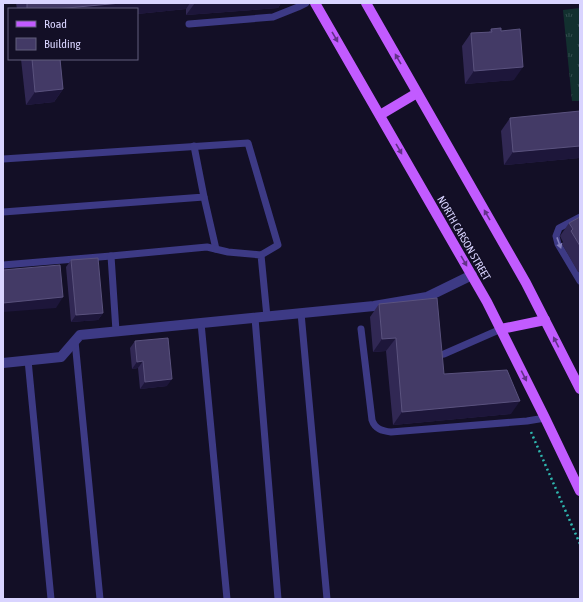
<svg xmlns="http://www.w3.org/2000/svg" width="583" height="602" font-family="'Asap Condensed',sans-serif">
<defs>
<pattern id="grass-tufts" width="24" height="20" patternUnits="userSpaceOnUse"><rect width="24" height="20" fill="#12302f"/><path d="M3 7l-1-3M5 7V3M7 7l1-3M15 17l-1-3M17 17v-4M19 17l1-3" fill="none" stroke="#344d4e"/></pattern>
</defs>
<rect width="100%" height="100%" fill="#130f26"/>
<polygon fill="url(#grass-tufts)" points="580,8 580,101 572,101 563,10"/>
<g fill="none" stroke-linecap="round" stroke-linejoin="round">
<polyline stroke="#2fb8b0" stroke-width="2.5" stroke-dasharray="2 3" stroke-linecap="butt" points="531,432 580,544"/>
<g stroke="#3d3a85" stroke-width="7">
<polyline points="189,24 273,17 298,7 306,3"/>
<polyline points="3,159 248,143 278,245 261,255"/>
<polyline points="204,197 216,249"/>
<polyline points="3,212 204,197 194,146"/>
<polyline points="580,217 559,228 556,236 558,244 580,281"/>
<polyline points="3,265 111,256"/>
<polyline points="301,313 327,599"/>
<polyline points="255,318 278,599"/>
<polyline points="201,323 227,599"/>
<path d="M361 329 372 420C375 429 382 431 391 432L527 421 545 418"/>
<polyline points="116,331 111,256 207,247 228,252 261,255 267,317"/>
<polyline points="75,341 100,599"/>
<polyline points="444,354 501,329"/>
<polyline points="28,360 51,599"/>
</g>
<polyline stroke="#3d3a85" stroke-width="10" points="3,363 61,357 80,335 374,306 427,297 472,275"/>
<g stroke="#c25bff" stroke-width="10">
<polyline points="315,3 487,302 545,418 580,491"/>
<polyline points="366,3 526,283 580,389"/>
<polyline points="380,115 417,93"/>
<polyline points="501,329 545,320"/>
</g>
</g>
<g fill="#312854">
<polygon points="16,3 281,3 278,8 186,15 186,9 137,14 137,9 17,9"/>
<polygon points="491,29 501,31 514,80 465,84 462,46 471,33 489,32"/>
<polygon points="21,59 60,59 63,89 54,102 26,105"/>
<polygon points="510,118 579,158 504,165 501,131"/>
<polygon points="580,217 580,271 578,272 562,244 563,242 560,236 569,223"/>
<polygon points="71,260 103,313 98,320 71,322 66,267"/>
<polygon points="379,304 444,374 511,414 393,425 386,351 373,352 370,317"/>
<polygon points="135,341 167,386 140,389 138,368 132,369 130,348"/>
</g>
<g fill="#1d163a">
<polygon points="121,3 190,3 186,9 137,14 137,9 55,9"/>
<polygon points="195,3 281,3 278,8 186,15"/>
<polygon points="523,67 514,80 465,84 474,71"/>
<polygon points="63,89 54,102 26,105 35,92"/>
<polygon points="580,146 580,157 579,158 504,165 513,152"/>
<polygon points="63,297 56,308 3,312 3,303"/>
<polygon points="103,313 98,320 71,322 76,315"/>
<polygon points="396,338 386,351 373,352 382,339"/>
<polygon points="143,361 138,368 132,369 137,362"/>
<polygon points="172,379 167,386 140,389 145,382"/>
<polygon points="520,401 511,414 393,425 402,412"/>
</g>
<g fill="#433a66" stroke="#5a527e">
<polygon points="27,3 121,3 56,9 27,9"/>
<polygon points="501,28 501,31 520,29 523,67 474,71 471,33 492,32 491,29"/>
<polygon points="32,59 60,59 63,89 35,92"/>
<polygon points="580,111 580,146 513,152 510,118"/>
<polygon points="580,217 580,246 571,231 573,229 569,223"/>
<polygon points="98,258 103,313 76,315 71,260"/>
<polygon points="60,265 63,297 3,303 3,270"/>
<polygon points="437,298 444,374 507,370 520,401 402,412 396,338 382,339 379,304"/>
<polygon points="168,338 172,379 145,382 143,361 137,362 135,341"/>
</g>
<defs><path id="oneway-solid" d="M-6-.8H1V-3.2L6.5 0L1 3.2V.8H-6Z"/></defs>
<g fill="#623188">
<use href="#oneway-solid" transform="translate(335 37) rotate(60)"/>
<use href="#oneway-solid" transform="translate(398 59) rotate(-120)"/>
<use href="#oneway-solid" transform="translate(399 149) rotate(60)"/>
<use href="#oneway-solid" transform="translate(487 215) rotate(-120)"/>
<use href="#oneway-solid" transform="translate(464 261) rotate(60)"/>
<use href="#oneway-solid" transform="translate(556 342) rotate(-117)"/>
<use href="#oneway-solid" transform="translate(524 376) rotate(63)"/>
</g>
<use fill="#837fbc" href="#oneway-solid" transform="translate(559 243) rotate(70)"/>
<g text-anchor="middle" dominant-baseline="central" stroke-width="3" stroke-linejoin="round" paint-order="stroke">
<g font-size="11" fill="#d9d4ff" stroke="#130f26">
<text transform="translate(464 238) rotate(60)">NORTH CARSON STREET</text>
</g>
</g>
<rect width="583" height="602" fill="none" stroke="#d9d4ff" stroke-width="8"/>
<rect x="8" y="8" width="130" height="52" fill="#130f26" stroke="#625e7d"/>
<rect x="16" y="21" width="20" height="6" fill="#c25bff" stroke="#625e7d"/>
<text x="44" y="28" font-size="12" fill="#d9d4ff">Road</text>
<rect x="16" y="38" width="20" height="12" fill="#433a66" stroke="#625e7d"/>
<text x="44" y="48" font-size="12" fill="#d9d4ff">Building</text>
</svg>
